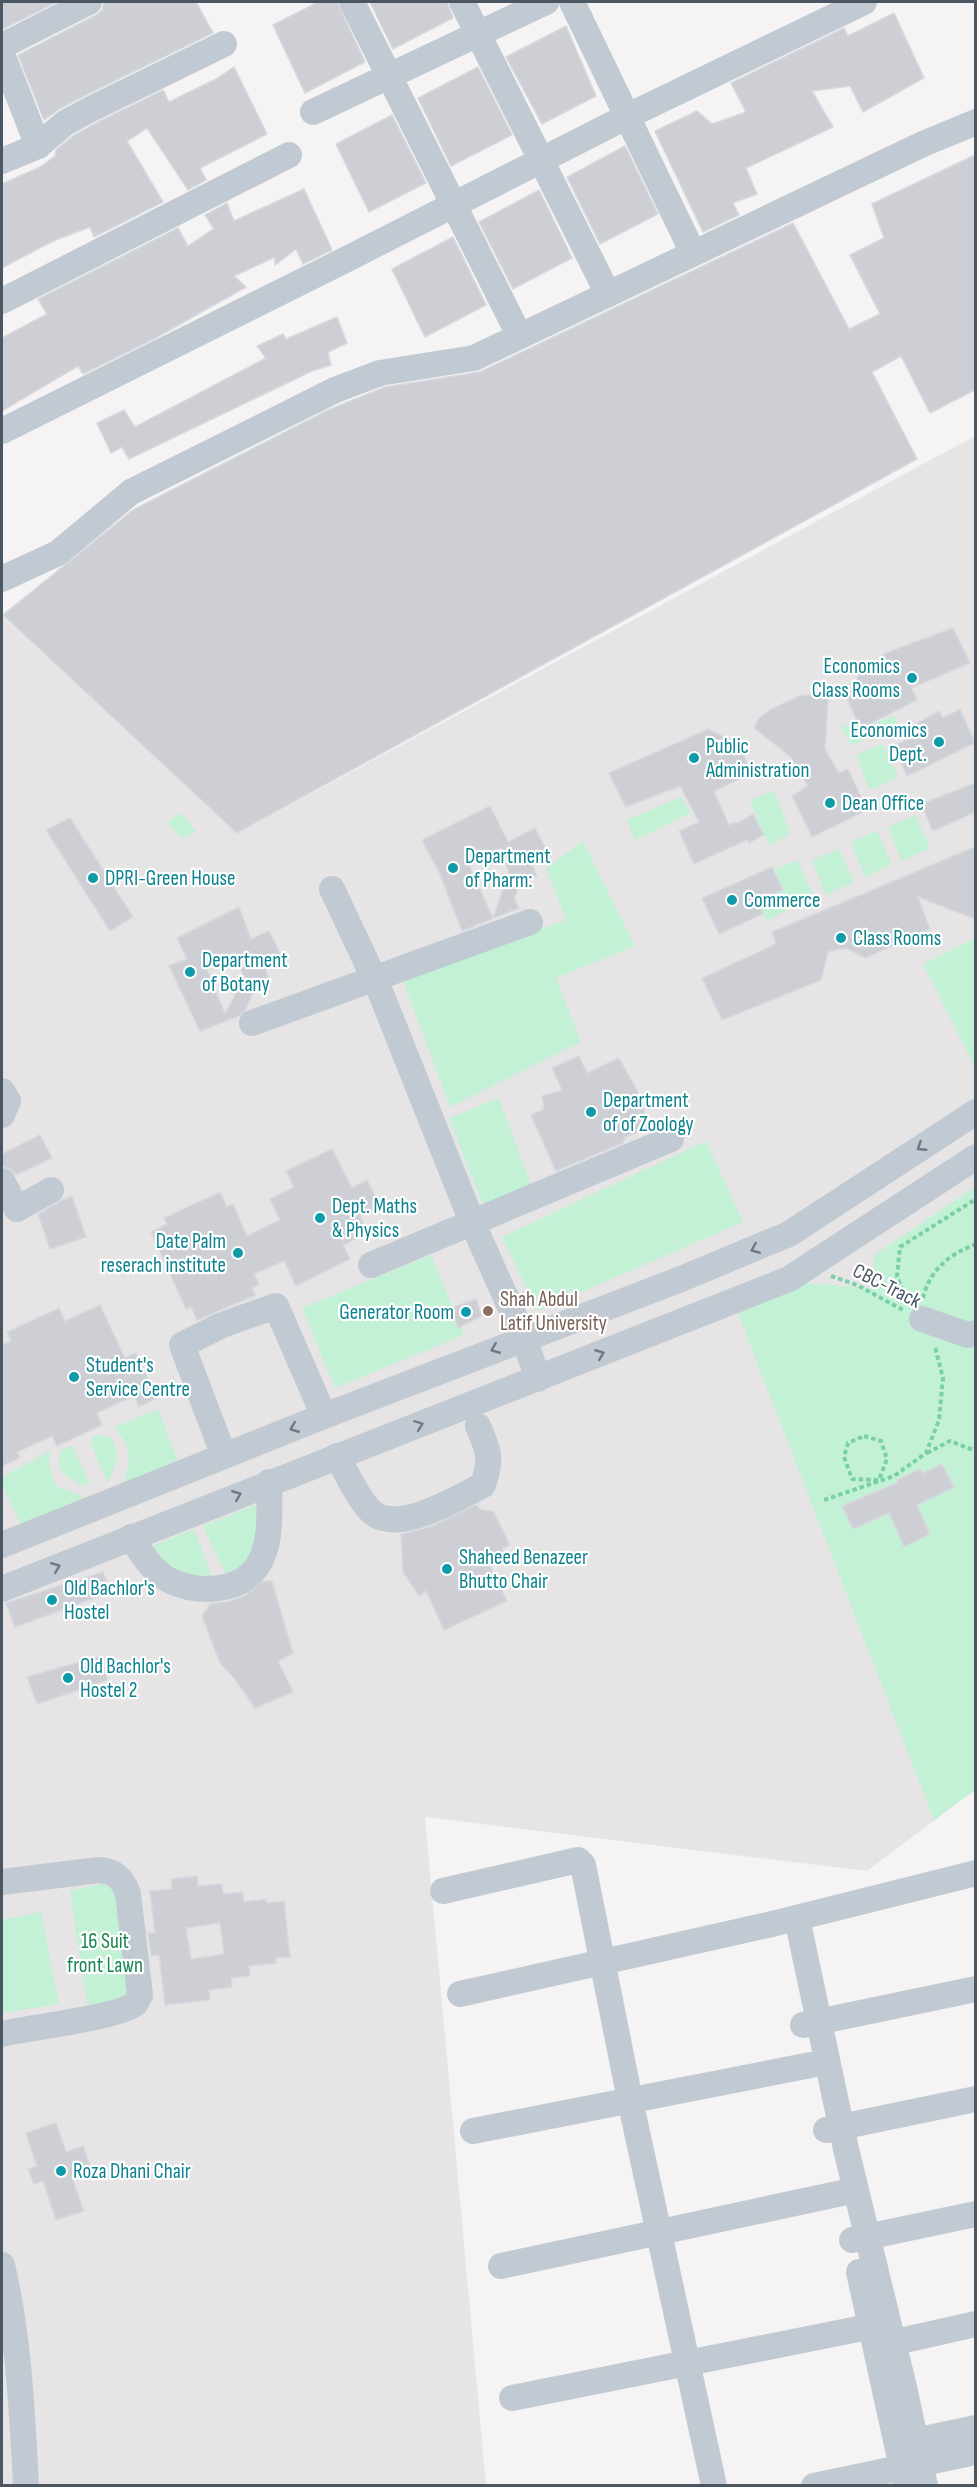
<svg xmlns="http://www.w3.org/2000/svg" width="977" height="2487" font-family="'Sofia Sans Condensed',sans-serif">
<rect width="100%" height="100%" fill="#f5f3f3"/>
<polygon fill="#e6e4e5" points="975,436 975,1790 867,1871 425,1817 486,2485 2,2486 2,616 238,833"/>
<g fill="#c3f1d5">
<polygon points="894,716 899,728 851,745 841,726 858,722 861,728"/>
<polygon points="883,744 898,777 870,790 856,755"/>
<polygon points="774,790 790,834 769,845 750,801"/>
<polygon points="681,797 691,813 635,840 627,820"/>
<polygon points="181,813 196,832 182,839 167,822"/>
<polygon points="915,815 930,848 902,861 888,827"/>
<polygon points="877,831 892,864 865,877 851,842"/>
<polygon points="583,841 635,946 556,978 581,1042 450,1107 403,980 566,920 546,868"/>
<polygon points="839,849 854,882 826,895 812,860"/>
<polygon points="797,860 814,896 767,921 759,904 783,890 774,870"/>
<polygon points="975,938 975,1068 923,964"/>
<polygon points="499,1098 532,1188 483,1204 449,1118"/>
<polygon points="706,1141 743,1222 538,1311 502,1237"/>
<polygon points="975,1187 975,1790 934,1820 736,1308 792,1282 872,1288 874,1255"/>
<polygon points="431,1255 464,1335 335,1388 302,1308"/>
<polygon points="158,1409 177,1460 124,1484 129,1463 127,1445 115,1427"/>
<path d="M96 1435 109 1436C121 1452 117 1467 107 1482L90 1441Z"/>
<polygon points="72,1445 90,1483 83,1486 63,1474 58,1461 62,1450"/>
<polygon points="50,1451 49,1466 56,1486 85,1497 21,1525 2,1485 2,1477"/>
<polygon points="261,1503 256,1568 228,1579 203,1526"/>
<polygon points="194,1529 217,1590 170,1581 144,1549"/>
<polygon points="110,1882 116,1892 131,1998 116,2007 87,2004 70,1891"/>
<polygon points="41,1912 59,2004 2,2013 2,1920"/>
</g>
<g fill="#cdcfd5" stroke="#d7d9de" stroke-width="1.5" fill-rule="evenodd">
<polygon points="2,2 57,2 3,29"/>
<polygon points="104,2 196,2 213,33 86,95 58,110 44,120 18,55 96,15 102,10"/>
<polygon points="318,2 337,2 365,62 305,93 273,25"/>
<polygon points="370,2 447,2 453,18 393,49"/>
<polygon points="894,13 924,78 863,112 850,86 812,91 833,127 746,168 757,194 733,203 739,215 703,232 655,131 697,111 712,124 746,112 731,83 844,28 848,36"/>
<polygon points="566,26 596,96 542,124 506,57"/>
<polygon points="234,67 267,134 200,168 206,180 188,190 147,128 127,141 163,202 94,237 90,227 53,241 2,268 2,184 40,167 55,156 56,150 74,135 100,121 163,90 169,102 216,79"/>
<polygon points="478,67 512,135 451,166 418,98"/>
<polygon points="392,115 426,183 369,212 336,144"/>
<polygon points="625,146 658,214 600,244 567,177"/>
<polygon points="975,155 975,390 930,413 901,356 872,372 917,459 237,833 3,615 133,510 328,410 385,387 480,372 793,223 849,329 880,314 850,255 884,238 872,204"/>
<polygon points="304,189 332,250 303,264 296,249 275,265 275,257 234,276 246,287 152,340 83,374 78,366 2,411 2,338 47,314 38,299 178,228 188,246 214,229 205,215 227,203 234,221"/>
<polygon points="539,190 572,258 513,289 479,222"/>
<polygon points="453,237 486,305 425,337 392,269"/>
<polygon points="337,317 347,343 328,352 331,365 312,371 129,459 122,447 111,453 97,423 124,410 135,427 266,358 257,346 283,334 286,339"/>
<polygon points="953,628 970,663 911,688 917,700 860,729 848,700 862,666 884,658 883,654"/>
<polygon points="824,693 828,701 825,749 839,773 848,769 867,810 812,837 792,796 808,786 791,757 754,728 759,718 772,709 799,696"/>
<polygon points="960,709 975,743 907,776 894,746 922,732 917,723 939,711 943,718"/>
<polygon points="708,729 738,743 752,773 714,791 729,825 735,822 736,824 753,814 764,835 749,843 747,840 694,864 679,831 699,822 680,786 626,807 609,773"/>
<polygon points="975,783 975,812 933,831 921,804"/>
<path d="M490 806 508 842 535 828 550 857 532 864 537 876 521 883 514 898 519 908 462 931 439 872 422 840ZM501 848 509 872 493 918 467 861Z"/>
<polygon points="70,818 133,917 110,931 46,830"/>
<polygon points="975,847 975,919 918,897 930,929 865,958 846,948 828,952 821,980 722,1020 702,978 776,944 772,932"/>
<polygon points="772,867 783,890 757,901 763,914 719,934 702,898"/>
<path d="M239 907 251 939 269 931 282 957 264 966 270 981 256 985 246 1009 239 1016 200 1031 169 966 187 959 177 938ZM235 952 244 978 225 1014 205 964Z"/>
<polygon points="579,1056 587,1073 619,1058 637,1090 650,1128 625,1137 623,1143 556,1171 531,1115 544,1109 542,1096 562,1090 552,1068"/>
<polygon points="40,1135 52,1158 16,1175 10,1169 2,1166 2,1154"/>
<polygon points="332,1149 352,1188 367,1180 380,1206 360,1216 368,1233 343,1245 350,1259 296,1286 284,1261 254,1274 259,1284 252,1288 256,1295 197,1320 191,1307 186,1309 151,1232 167,1224 164,1218 220,1192 227,1207 233,1204 247,1236 280,1220 270,1199 294,1187 286,1171"/>
<polygon points="72,1196 86,1237 50,1249 38,1214 62,1200"/>
<polygon points="476,1299 482,1316 458,1328 451,1308"/>
<polygon points="100,1305 125,1358 136,1353 157,1398 139,1407 134,1396 97,1413 102,1425 57,1446 52,1436 17,1452 20,1458 2,1466 2,1345 11,1341 7,1332 59,1308 65,1321"/>
<polygon points="942,1464 954,1487 917,1505 930,1534 904,1547 889,1513 853,1529 842,1506 897,1483 897,1480 920,1469 923,1473"/>
<polygon points="476,1505 482,1510 493,1511 510,1545 502,1549 506,1559 490,1566 507,1601 444,1630 426,1591 419,1596 403,1572 401,1534 430,1527"/>
<polygon points="103,1572 111,1592 15,1627 6,1603"/>
<polygon points="264,1581 272,1581 293,1653 278,1661 293,1692 255,1708 234,1678 220,1663 202,1616 210,1604 230,1601 244,1596"/>
<polygon points="100,1656 108,1680 37,1704 27,1677"/>
<path d="M197 1876 198 1886 222 1884 223 1894 243 1892 244 1902 266 1899 267 1903 284 1901 290 1957 276 1958V1963L249 1966 250 1976 231 1978 232 1987 209 1990 210 2000 165 2005 159 1955 151 1956 148 1933H155L150 1891 172 1889 171 1879ZM220 1923 224 1954 191 1959 186 1928Z"/>
<polygon points="56,2123 66,2152 83,2146 93,2174 73,2181 84,2211 56,2220 43,2181 34,2184 28,2169 37,2166 26,2133"/>
</g>
<g fill="none" stroke-linecap="round" stroke-linejoin="round">
<g stroke="#7ad0a6" stroke-width="4" stroke-dasharray="4.5 3" stroke-linecap="butt">
<polyline points="831,1276 857,1285 903,1310"/>
<path d="M923 1298C930 1269 950 1254 976 1244"/>
<polyline points="908,1305 897,1276 900,1247 976,1199"/>
<polygon points="864,1436 881,1441 887,1459 879,1480 852,1479 844,1457 848,1443"/>
<polyline points="927,1453 950,1441 976,1451"/>
<polyline points="824,1500 894,1476 926,1453 939,1420 943,1378 935,1347"/>
<polyline points="976,1542 976,1590"/>
</g>
<g stroke="#c1cad2" stroke-width="26">
<polyline points="352,2 519,335"/>
<polyline points="462,2 608,294"/>
<polyline points="572,2 693,253"/>
<polyline points="2,46 89,2"/>
<polyline points="2,54 38,146"/>
<polyline points="313,112 546,2"/>
<polyline points="2,161 38,146 65,123 93,108 224,44"/>
<polyline points="2,301 289,155"/>
<polyline points="2,431 349,258 628,116 864,2"/>
<polyline points="2,579 58,553 131,492 335,390 380,373 474,358 923,144 976,122"/>
<polyline points="332,889 380,991 472,1222 524,1338 538,1379"/>
<polyline points="252,1023 530,922"/>
<polyline points="2,1091 8,1101 2,1115"/>
<polyline points="2,1181 17,1209 51,1190"/>
<polyline points="371,1265 671,1139"/>
<polyline points="922,1319 968,1335 976,1333"/>
<polyline points="224,1456 182,1345 222,1325 276,1306 324,1416"/>
<path d="M337 1456C347 1473 355 1493 368 1508 392 1539 457 1498 483 1485 492 1458 489 1452 478 1426"/>
<path d="M131 1537C141 1553 153 1573 171 1581 196 1593 238 1593 256 1568 273 1545 269 1509 269 1482"/>
<polyline points="2,1545 324,1416 681,1279 789,1234 976,1112"/>
<polyline points="2,1589 789,1279 976,1157"/>
<path d="M2 1882 99 1870C115 1871 123 1879 128 1894L140 1995C139 1996 137 2002 136 2003 123 2017 25 2028 2 2034"/>
<polyline points="443,1891 578,1860 583,1865 630,2100 714,2486"/>
<polyline points="797,1918 846,2149 904,2387 925,2486"/>
<polyline points="460,1994 772,1924 976,1873"/>
<polyline points="803,2025 976,1989"/>
<polyline points="826,2130 976,2099"/>
<polyline points="473,2131 811,2065"/>
<polyline points="852,2240 976,2214"/>
<path d="M2 2265C19 2337 22 2411 26 2486"/>
<polyline points="501,2266 856,2190"/>
<polyline points="859,2272 906,2486"/>
<polyline points="878,2346 976,2324"/>
<polyline points="512,2398 888,2323"/>
<polyline points="900,2444 976,2428"/>
<polyline points="814,2486 976,2452"/>
</g>
</g>
<defs><path id="oneway-chevron" d="M-2-3.5L2.5 0L-2 3.5" fill="none" stroke-width="1.6" stroke-linecap="round" stroke-linejoin="round" transform="scale(1.5)"/></defs>
<g stroke="#6e7983">
<use href="#oneway-chevron" transform="translate(921 1147) rotate(147)"/>
<use href="#oneway-chevron" transform="translate(755 1249) rotate(157)"/>
<use href="#oneway-chevron" transform="translate(495 1349) rotate(158)"/>
<use href="#oneway-chevron" transform="translate(600 1354) rotate(-22)"/>
<use href="#oneway-chevron" transform="translate(419 1425) rotate(-21)"/>
<use href="#oneway-chevron" transform="translate(294 1428) rotate(158)"/>
<use href="#oneway-chevron" transform="translate(237 1495) rotate(-22)"/>
<use href="#oneway-chevron" transform="translate(56 1567) rotate(-22)"/>
</g>
<g fill="#0f9aa8" stroke="#fff" stroke-width="2">
<circle cx="912" cy="678" r="6"/>
<circle cx="939" cy="742" r="6"/>
<circle cx="694" cy="758" r="6"/>
<circle cx="830" cy="803" r="6"/>
<circle cx="453" cy="868" r="6"/>
<circle cx="93" cy="878" r="6"/>
<circle cx="732" cy="900" r="6"/>
<circle cx="841" cy="938" r="6"/>
<circle cx="190" cy="972" r="6"/>
<circle cx="591" cy="1112" r="6"/>
<circle cx="320" cy="1218" r="6"/>
<circle cx="238" cy="1253" r="6"/>
<circle cx="466" cy="1312" r="6"/>
<circle cx="74" cy="1377" r="6"/>
<circle cx="447" cy="1569" r="6"/>
<circle cx="52" cy="1600" r="6"/>
<circle cx="68" cy="1678" r="6"/>
<circle cx="61" cy="2171" r="6"/>
</g>
<circle fill="#8d6e63" stroke="#fff" stroke-width="2" cx="488" cy="1311" r="6"/>
<g text-anchor="middle" dominant-baseline="central" stroke-width="4.5" stroke-linejoin="round" paint-order="stroke">
<g font-size="21" fill="#0d838f" stroke="#fff" text-anchor="start">
<text x="900" y="666" text-anchor="end">Economics<tspan x="900" dy="24">Class Rooms</tspan></text>
<text x="927" y="730" text-anchor="end">Economics<tspan x="927" dy="24">Dept.</tspan></text>
<text x="706" y="746">Public<tspan x="706" dy="24">Administration</tspan></text>
<text x="842" y="803">Dean Office</text>
<text x="465" y="856">Department<tspan x="465" dy="24">of Pharm:</tspan></text>
<text x="105" y="878">DPRI-Green House</text>
<text x="744" y="900">Commerce</text>
<text x="853" y="938">Class Rooms</text>
<text x="202" y="960">Department<tspan x="202" dy="24">of Botany</tspan></text>
<text x="603" y="1100">Department<tspan x="603" dy="24">of of Zoology</tspan></text>
<text x="332" y="1206">Dept. Maths<tspan x="332" dy="24">&amp; Physics</tspan></text>
<text x="226" y="1241" text-anchor="end">Date Palm<tspan x="226" dy="24">reserach institute</tspan></text>
<text x="454" y="1312" text-anchor="end">Generator Room</text>
<text x="86" y="1365">Student's<tspan x="86" dy="24">Service Centre</tspan></text>
<text x="459" y="1557">Shaheed Benazeer<tspan x="459" dy="24">Bhutto Chair</tspan></text>
<text x="64" y="1588">Old Bachlor's<tspan x="64" dy="24">Hostel</tspan></text>
<text x="80" y="1666">Old Bachlor's<tspan x="80" dy="24">Hostel 2</tspan></text>
<text x="73" y="2171">Roza Dhani Chair</text>
</g>
<g font-size="21" fill="#4a5661" stroke="#fff">
<text transform="translate(887 1286) rotate(27)">CBC-Track</text>
</g>
<g font-size="21" fill="#785e54" stroke="#fff" text-anchor="start">
<text x="500" y="1299">Shah Abdul<tspan x="500" dy="24">Latif University</tspan></text>
</g>
<g font-size="21" fill="#17864f" stroke="#fff">
<text x="105" y="1941">16 Suit<tspan x="105" dy="24">front Lawn</tspan></text>
</g>
</g>
<rect width="977" height="2487" fill="none" stroke="#4a5661" stroke-width="6"/>
</svg>
